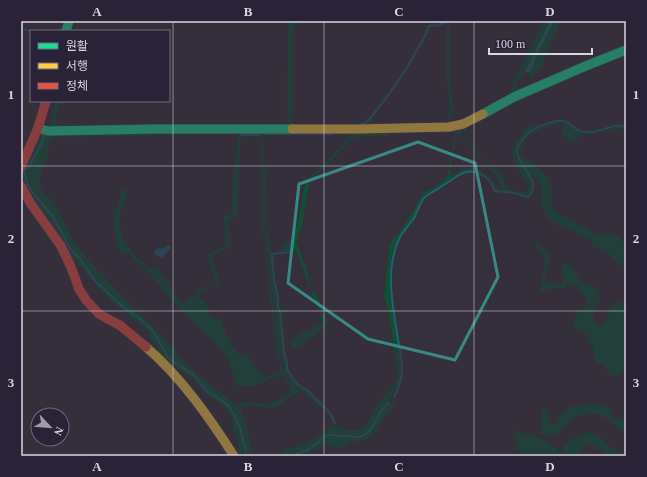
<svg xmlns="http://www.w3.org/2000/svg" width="647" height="477" font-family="'Times New Roman','Noto Sans KR',serif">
<rect width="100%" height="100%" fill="#35303c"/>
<g fill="#0e5236" fill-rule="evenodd">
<polygon points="544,21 550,21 525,72 516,83 519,94 510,98 513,83"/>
<polygon points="554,21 560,21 555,36 543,61 543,64 537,73 533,74 534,87 529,73 534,66 534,61"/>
<path d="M288 22H302L294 27 293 32 292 125 333 126V129L50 130 52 113 56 101H61C58 111 51 120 61 127L287 126Z"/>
<path d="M449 23 450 77 453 112C452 115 449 118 449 122 462 126 495 104 507 97V100C488 111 470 122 449 127L335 129 337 127 362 126 367 124 373 117 374 118 369 127 436 124 445 123 450 112 447 78V24Z"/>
<path d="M481 119 462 132V135L490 166 503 175V178L508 189 525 193 528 190 529 186C527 182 525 179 522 175 506 150 512 146 529 125L533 128C530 130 527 133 524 137 521 141 517 145 517 150 515 167 542 179 528 196L514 192 495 190C494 188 493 184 492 182 484 173 473 168 462 172 452 177 443 185 433 191 430 192 426 194 423 197 418 203 417 212 412 219 408 224 403 230 399 236 383 267 391 306 397 338 401 360 405 376 392 397 389 395 387 395 383 396 390 390 396 385 398 376L389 312 384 296 389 248 393 238 399 233 413 211 420 198 423 194 440 184 446 178 449 170 455 133 451 129ZM458 134 497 177 503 189H498L493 180 488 176 477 169 473 168 462 170 449 177 456 135Z"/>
<path d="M564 121C572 125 577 131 586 132 599 134 614 123 626 128V131L618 128 591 134H582C576 144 565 143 562 131L564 125C559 123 555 125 549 126 534 130 523 138 519 155 532 162 549 173 552 189 553 197 548 206 556 212 559 215 564 215 567 218 571 220 567 219 572 221 575 223 577 223 580 225 587 228 592 234 599 235 606 237 612 234 620 236L626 247V267L618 263 606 251 593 247 592 241 587 237 581 236 572 230 557 225 545 214 542 207V189L538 179 534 176 530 174 525 167 519 155 518 149 520 147 531 132 534 130 549 124 557 122Z"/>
<polygon points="38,131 44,132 42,140 29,167 25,169 23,171 28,186 33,193 52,217 70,250 81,260 95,281 122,307 140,320 152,331 162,346 168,359 191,374 198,380 207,391 223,402 233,414 239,428 246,456 241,456 238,448 238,442 233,428 232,419 225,408 221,404 203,392 200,386 191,378 164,359 159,354 159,352 149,336 149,332 132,319 100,290 82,268 72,259 24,186 22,178 21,171"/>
<path d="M260 131V134H240L241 135 237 216 228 219 231 247 212 255 219 283 199 293V297L208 307 209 315 213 319 220 318C225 330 229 347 240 355L248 354 254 367 265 377 280 372V359L276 347 262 225 259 136H260L263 180V223L277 338 284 373 290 383 294 387 301 391C298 395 295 395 290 397 283 402 278 408 268 408 264 408 262 407 258 406 253 404 245 406 240 409 248 423 248 440 254 456H248L241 428 234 414 229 407 224 401 208 391 199 379 192 374 169 358 163 346 153 330 140 319 123 306 96 281 81 260 71 249 53 216 34 193 29 185 25 172 30 167 43 140 46 132ZM236 134 238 135 236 163 234 167 232 214 224 216 226 246 209 253 208 255 216 283 198 290 197 295 190 296 185 304 178 300 167 281 157 268 152 270C134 256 114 235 121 211 123 204 130 199 126 191L119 189 120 197 114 218V224L116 243 119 248 124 254 127 252 152 276 174 303 202 331 212 340 227 357 230 367 238 386C248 387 255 386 264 382 270 379 276 376 283 376L288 383 291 392C283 398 275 404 265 404 254 403 247 401 236 405L195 372 185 363 164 337 121 294 84 255 77 246 71 236 67 227 52 200 47 197 44 194 40 186V176L42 169 47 159 50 142 54 137Z"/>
<path d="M262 131H390L389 136H360L355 137 311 181 309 184 302 224 296 242 306 268 312 291 317 295 328 322 324 329 294 349 289 342 302 333 314 328 322 323V319L296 250 281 252C282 243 284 241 293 240L300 214 304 188 309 177 324 164 351 136 350 135 335 134V133H332L262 134Z"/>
<polygon points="262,136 263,136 265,168 270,173 265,175 268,236 271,254 273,279 277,297 278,306 279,312 283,339 283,352 287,363 287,369 296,384 306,391 329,412 332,417 334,424 332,424 332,418 330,414 304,392 294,386 291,382 285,372 278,338 266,236"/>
<path d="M535 239 540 246 550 254C551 265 543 270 546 281L552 282 556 284H561C569 274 557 272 564 263 575 264 575 277 583 283 587 286 593 285 597 289 599 291 600 294 600 297 600 309 585 314 598 325 616 324 599 298 626 303V369C622 373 616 380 610 374 607 372 607 368 604 366 601 364 598 364 595 361L594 350 593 346 589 343 586 334 583 331 576 329 573 325 577 311 586 306 587 300 580 292 575 285 569 284 566 288H553L540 292C540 281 546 269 545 257 539 253 536 246 535 239Z"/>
<path d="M387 396H390L392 399 381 408 371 428 365 434 357 436 331 434 326 435 308 449 298 453 291 456H275L286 450 307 443 327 429H328L330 428 331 424C343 430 356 434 367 425 372 417 378 399 387 396Z"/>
<path d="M394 401 399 402 393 404V408C378 419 377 444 353 441 341 449 339 451 327 444L304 456H295L309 450 327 437 331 436 357 438 362 437 366 435 372 428 383 409Z"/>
<path d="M588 405 591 406C599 403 608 405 613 412L611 417 618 421 621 417 626 419V436C608 417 592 403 568 423 563 426 559 434 554 435 550 436 545 435 541 433L540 430C545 421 540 416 543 408L545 407 547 408V413L549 418V424H557L556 422C560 415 567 408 574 406 578 405 584 405 588 405Z"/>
<path d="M512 431C517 430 520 433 524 433 540 437 549 442 561 453H563L564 447 570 440 589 432 602 439 613 449 624 456H611L590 444C582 447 580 448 581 456H524L521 454 515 443 516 440Z"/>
</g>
<g fill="#216371">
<polygon points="550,21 554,21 534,61 534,66 529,73 525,72"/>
<path d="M169 245 171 247 163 257C159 257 155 256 154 252 157 248 159 248 163 249Z"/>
</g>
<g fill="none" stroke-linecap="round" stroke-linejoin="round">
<g stroke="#216371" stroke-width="2">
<polyline points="21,29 31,31"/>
<path d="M358 125 365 123 371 117C389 95 405 73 418 48 422 41 427 34 429 26L439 25 448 21"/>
<polyline points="44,134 43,140 29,167 25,169 24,171 28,185 33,193 53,217 71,250 81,260 95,281 122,306 140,319 152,330 162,346 168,358 192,374 198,380 207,391 224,402 229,407 234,414 240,428 247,456"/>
<polyline points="263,134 332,134 333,133"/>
<polyline points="241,135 259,135"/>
<polyline points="290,252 272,254 274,279 278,297 278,306 280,312 283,339 284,352 287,363 287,369 297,384 307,390 329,412 335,423"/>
<path d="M394 397C407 373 401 358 397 333 392 302 385 267 400 237 404 230 410 224 414 218 418 211 420 201 426 196 429 194 433 192 436 190 444 185 451 180 459 175 470 168 483 172 491 183 493 185 493 188 495 191L514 193 528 197C546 180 512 164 518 147 521 142 526 134 531 131 537 126 556 120 563 121 568 121 571 126 576 129 579 131 584 132 587 132 600 133 614 122 626 127"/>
<polyline points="293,456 309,449 326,436 331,435 357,437 362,436 366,434 372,428 382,409 389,403"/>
</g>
<g stroke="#534e59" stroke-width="10">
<g id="fast">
<polyline points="66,31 69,21"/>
<polyline points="483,114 514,97 588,65 626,50"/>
<polyline points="38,128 48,131 155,129 292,129"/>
</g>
</g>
<g stroke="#534e59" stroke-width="10">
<g id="slow">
<polyline points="292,129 358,129 449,127 463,124 483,114"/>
<path d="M146 347C181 377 209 417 234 456"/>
</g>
</g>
<g stroke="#534e59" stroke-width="10">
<g id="jam">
<polyline points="21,167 38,128 46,101"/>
<polyline points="21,186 31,204 61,246 71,267 79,289 86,300 99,314 121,326 146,347"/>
</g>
</g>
<use href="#fast" stroke="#16e098" stroke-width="9"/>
<use href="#slow" stroke="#ffcf43" stroke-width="9"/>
<use href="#jam" stroke="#f24e42" stroke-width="9"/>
</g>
<path d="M0 0H647V477H0ZM418 142 475 163 498 277 455 360 368 339 288 283 299 184Z" fill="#35303c" fill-opacity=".55" fill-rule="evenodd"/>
<path fill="none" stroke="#388985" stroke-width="3" stroke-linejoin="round" d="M418 142 475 163 498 277 455 360 368 339 288 283 299 184Z"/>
<path fill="none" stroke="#dad5e3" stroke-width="1" stroke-opacity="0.55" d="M173 21V456M324 21V456M474 21V456M21 166H626M21 311H626"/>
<rect width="647" height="477" fill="none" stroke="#2a2236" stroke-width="44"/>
<rect x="30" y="30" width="140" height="72" fill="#2a2236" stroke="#706a7b"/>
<rect x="38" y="43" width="20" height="6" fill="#16e098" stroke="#706a7b"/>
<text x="66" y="50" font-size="12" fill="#dad5e3">원활</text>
<rect x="38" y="63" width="20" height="6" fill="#ffcf43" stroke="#706a7b"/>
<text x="66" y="70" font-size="12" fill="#dad5e3">서행</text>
<rect x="38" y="83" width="20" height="6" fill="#f24e42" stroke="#706a7b"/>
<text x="66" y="90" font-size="12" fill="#dad5e3">정체</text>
<g transform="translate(50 427) rotate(116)"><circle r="19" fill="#2a2236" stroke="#706a7b"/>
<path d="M0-3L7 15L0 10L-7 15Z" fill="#a09ba9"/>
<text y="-6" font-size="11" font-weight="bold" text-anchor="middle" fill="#dad5e3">N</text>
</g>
<path d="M489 48v6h103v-6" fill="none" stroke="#dad5e3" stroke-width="2"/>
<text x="495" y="48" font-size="12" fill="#dad5e3" stroke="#2a2236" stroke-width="3" paint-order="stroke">100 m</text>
<rect x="22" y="22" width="603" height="433" fill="none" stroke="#dad5e3" stroke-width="1.5"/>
<g font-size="13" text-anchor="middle" font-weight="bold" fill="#dad5e3">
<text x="97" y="16">A</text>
<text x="248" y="16">B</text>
<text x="399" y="16">C</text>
<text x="550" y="16">D</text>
<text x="11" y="99">1</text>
<text x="636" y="99">1</text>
<text x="11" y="243">2</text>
<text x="636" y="243">2</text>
<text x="11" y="387">3</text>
<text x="636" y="387">3</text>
<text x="97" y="471">A</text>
<text x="248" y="471">B</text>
<text x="399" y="471">C</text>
<text x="550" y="471">D</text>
</g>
</svg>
